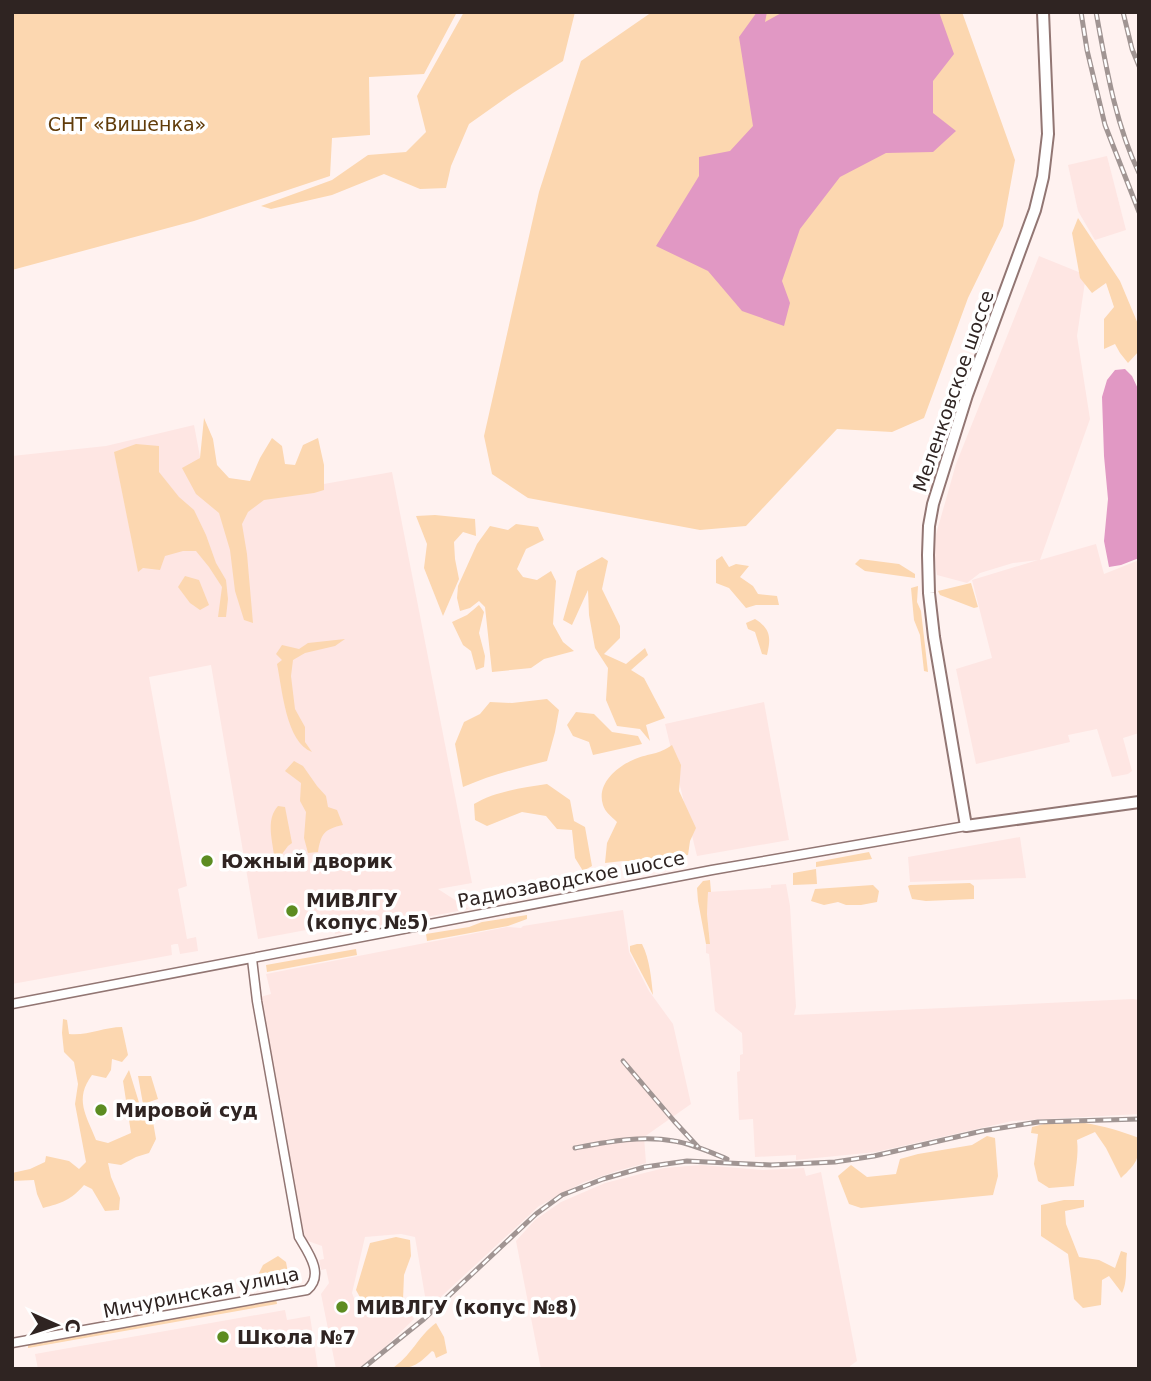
<svg xmlns="http://www.w3.org/2000/svg" width="1151" height="1381" font-family="'DejaVu Sans',sans-serif">
<rect width="100%" height="100%" fill="#fff2f0"/>
<g fill="#fee6e3">
<polygon points="1107,156 1126,230 1095,240 1078,211 1068,165"/>
<polygon points="1039,256 1086,275 1077,336 1090,419 1040,560 1096,544 1104,574 1139,560 1139,733 1123,738 1132,771 1128,774 1112,777 1097,729 1068,735 1070,742 976,764 956,669 992,658 972,580 1038,560 1013,563 980,573 967,583 937,575 933,545 956,464"/>
<polygon points="194,425 209,504 392,472 472,883 438,889 469,909 335,934 333,925 258,939 211,665 149,677 187,886 178,889 187,939 196,937 198,951 180,954 178,944 175,944 171,945 172,955 12,984 12,456 106,446"/>
<polygon points="764,702 789,840 697,856 665,724"/>
<polygon points="1020,837 1026,878 910,882 908,857"/>
<polygon points="786,884 790,906 796,1007 794,1015 1133,999 1139,1000 1139,1114 1012,1121 876,1152 796,1160 796,1155 755,1157 753,1119 739,1120 737,1072 740,1071 740,1055 743,1054 742,1033 715,1011 709,954 706,953 706,944 710,943 707,914 708,892 771,888 771,885"/>
<polygon points="623,910 629,952 649,991 673,1024 691,1104 644,1137 646,1163 617,1171 582,1183 539,1206 431,1306 426,1302 415,1237 401,1234 365,1237 352,1293 355,1301 365,1309 399,1309 408,1311 414,1319 376,1356 358,1369 336,1369 321,1294 329,1283 326,1269 321,1270 319,1260 324,1259 322,1246 305,1240 260,997 271,994 266,974 507,927 521,928 523,926"/>
<polygon points="701,1165 763,1170 804,1168 806,1176 821,1172 857,1361 850,1366 850,1369 541,1369 516,1241 535,1220 561,1202 605,1183 664,1168"/>
<polygon points="285,1310 287,1320 310,1316 318,1369 38,1369 35,1354"/>
</g>
<g fill="#fcd7b0">
<polygon points="12,12 457,12 424,74 369,77 370,135 332,138 330,176 194,221 12,270"/>
<polygon points="464,12 575,12 563,61 513,93 469,124 451,166 446,188 420,189 384,174 332,195 271,209 261,206 332,180 368,155 406,152 426,132 417,96"/>
<polygon points="652,12 962,12 1015,160 1003,226 968,298 924,418 892,432 837,429 746,526 700,530 528,498 492,474 484,436 539,192 581,61"/>
<polygon points="1078,218 1120,281 1138,324 1139,351 1128,363 1120,353 1115,344 1104,349 1104,319 1114,307 1106,283 1092,293 1080,278 1072,233"/>
<polygon points="204,418 213,439 217,465 229,478 250,481 260,458 272,438 282,446 285,464 295,465 303,445 318,438 324,465 324,490 314,493 264,500 248,512 242,524 247,554 253,623 244,620 235,591 230,550 219,513 196,494 182,468 200,458"/>
<polygon points="136,444 159,446 159,472 179,497 194,510 206,535 216,563 226,580 228,599 226,617 218,617 222,587 209,567 196,551 183,551 165,556 160,570 143,568 138,572 114,452"/>
<polygon points="435,515 475,519 476,536 463,532 454,542 455,559 459,579 443,616 424,568 427,544 416,516"/>
<polygon points="516,524 538,527 544,540 526,549 517,569 523,577 537,580 551,571 556,581 553,624 563,642 574,651 544,659 531,668 492,672 485,607 479,601 470,608 460,611 457,598 458,586 477,544 490,526 508,530"/>
<polygon points="722,556 729,567 736,564 749,566 740,577 753,586 758,594 777,596 779,605 756,605 746,608 729,588 716,583 716,560"/>
<polygon points="602,557 608,561 602,589 620,626 620,638 604,654 626,664 645,648 648,655 631,670 644,678 665,718 646,725 650,741 640,729 617,726 606,700 608,668 595,648 589,615 588,590 572,625 563,620 577,571"/>
<polygon points="860,559 899,564 915,574 915,578 865,571 855,564"/>
<polygon points="185,576 199,580 209,605 200,610 190,603 178,587"/>
<polygon points="971,583 978,607 974,608 940,595 938,591"/>
<polygon points="918,586 917,602 921,611 928,672 924,671 920,635 914,620 911,588"/>
<polygon points="479,605 484,612 479,633 485,656 484,667 476,670 471,651 463,645 452,622 467,615"/>
<path d="M755 619C771 629 771 638 767 655L762 654 755 632 748 629 746 623Z"/>
<path d="M345 639 335 646 305 653 293 660 291 676 295 709 305 727V742L312 752C286 743 282 688 277 664L282 660 276 654 282 645 299 649 308 643Z"/>
<path d="M547 699 559 710 555 732 547 761C518 768 491 775 463 787L455 744 464 722 480 714 490 702 512 703Z"/>
<polygon points="576,712 594,714 612,732 638,736 642,744 593,755 589,742 573,736 567,725"/>
<path d="M672 745 681 765 679 791 696 828 690 841 688 855 640 863 623 861 605 863 607 843 617 822C612 817 605 812 603 805 596 783 618 766 635 759 650 753 658 755 672 745Z"/>
<path d="M294 761 303 766 317 786 326 796 328 807 337 810 343 825C324 829 321 834 318 852L308 853 304 838 306 812 300 801 301 783 285 771Z"/>
<path d="M547 784 570 800 574 821 585 827 592 866 583 871 575 858 572 830 557 829 546 816 522 812 487 826 475 820 474 804C496 791 522 788 547 784Z"/>
<path d="M278 806 285 807 292 843 288 846 279 858 274 855C272 838 266 819 278 806Z"/>
<polygon points="869,852 872,859 816,867 816,862"/>
<polygon points="816,869 817,884 793,885 793,873"/>
<polygon points="710,880 711,892 708,892 707,914 710,944 706,944 698,901 697,888 703,881"/>
<polygon points="970,883 974,886 974,899 926,901 912,899 908,886 910,885"/>
<polygon points="873,885 879,891 877,902 861,905 846,905 838,902 824,905 811,901 815,889"/>
<polygon points="527,915 527,919 508,926 427,941 426,934 469,927 482,922"/>
<path d="M637 944H642C650 960 651 978 653 995L630 951V946Z"/>
<polygon points="356,949 357,955 267,972 266,965"/>
<path d="M63 1019 67 1020 69 1034C87 1036 104 1027 122 1027L128 1055 122 1062 112 1059 111 1070 106 1078 92 1075C74 1099 86 1115 96 1140L108 1143 131 1133 123 1081 129 1070 141 1109 151 1110 156 1139 149 1153 136 1157 121 1165 108 1163 111 1177 120 1198 119 1210 105 1211 92 1189 84 1185C71 1200 62 1203 43 1208L37 1194 34 1180 12 1181V1173L30 1169 45 1162 46 1156 69 1161 79 1169 86 1162 75 1104 78 1084 74 1062 64 1052 62 1033Z"/>
<polygon points="138,1076 151,1076 158,1099 143,1104"/>
<path d="M1085 1123C1104 1126 1121 1131 1139 1138 1139 1160 1137 1163 1121 1178L1106 1148 1095 1132 1077 1140C1079 1155 1075 1170 1074 1186L1049 1188 1038 1181 1034 1164 1038 1134 1031 1133 1032 1127 1044 1124Z"/>
<polygon points="987,1136 995,1138 998,1176 993,1195 861,1208 849,1204 838,1176 851,1165 867,1177 896,1174 900,1159 918,1154 972,1145"/>
<path d="M1064 1200H1084V1207L1065 1211 1066 1224 1079 1257 1099 1260 1115 1268 1121 1251 1127 1253C1125 1267 1128 1281 1122 1293L1109 1276 1102 1280 1101 1305 1083 1308 1074 1299 1068 1254 1041 1236V1205Z"/>
<polygon points="396,1237 410,1240 411,1256 404,1275 403,1300 393,1304 380,1299 370,1303 361,1299 356,1290 370,1243"/>
<path d="M278 1256 286 1262 290 1283C273 1290 270 1289 257 1277L263 1265Z"/>
<polygon points="276,1298 277,1304 28,1348 28,1343"/>
<path d="M436 1323 444 1337 447 1353 436 1358 434 1352 432 1351C418 1365 412 1369 391 1369 411 1357 418 1336 436 1323Z"/>
</g>
<g fill="#e198c4">
<polygon points="757,12 767,12 765,22 783,12 939,12 954,54 933,81 933,113 956,131 933,152 886,153 840,177 800,229 782,281 790,303 784,326 742,311 708,271 656,246 699,176 699,157 730,151 753,126 739,37"/>
<polygon points="1125,369 1132,376 1139,391 1139,558 1121,565 1109,567 1104,541 1108,499 1104,456 1102,397 1107,380 1115,370"/>
</g>
<g fill="none" stroke-linecap="round" stroke-linejoin="round">
<g stroke="#927673" stroke-width="11">
<g id="minor">
<polyline points="12,1004 712,870 966,826"/>
<path d="M12 1343 307 1290C325 1275 308 1252 299 1237L257 1001 252 959"/>
</g>
</g>
<g stroke="#927673" stroke-width="14">
<polyline id="major" points="1043,12 1048,134 1043,177 1035,210 967,395 933,504 929,526 928,555 929,593 934,637 966,826 1139,802"/>
</g>
<use href="#minor" stroke="#fff" stroke-width="8"/>
<use href="#major" stroke="#fff" stroke-width="10"/>
<g stroke="#a19593" stroke-width="5">
<g id="rail">
<polyline points="1081,12 1087,50 1105,125 1139,212"/>
<path d="M1096 12C1106 66 1115 123 1139 173"/>
<polyline points="1123,12 1132,49 1139,66"/>
<polyline points="623,1061 674,1121 698,1147"/>
<path d="M575 1148C607 1142 641 1135 674 1141 693 1144 710 1152 727 1159"/>
<polyline points="362,1369 424,1319 536,1214 562,1195 603,1179 645,1167 687,1161 771,1165 835,1162 874,1156 982,1131 1038,1122 1139,1119"/>
</g>
</g>
<use href="#rail" stroke="#fff" stroke-width="2.5" stroke-dasharray="8" stroke-linecap="butt"/>
</g>
<g fill="#5c8c21" stroke="#fff" stroke-width="2.5">
<circle cx="207" cy="861" r="7"/>
<circle cx="292" cy="911" r="7"/>
<circle cx="101" cy="1110" r="7"/>
<circle cx="342" cy="1307" r="7"/>
<circle cx="223" cy="1337" r="7"/>
</g>
<g text-anchor="middle" dominant-baseline="central" stroke-width="7" stroke-linejoin="round" paint-order="stroke">
<g font-size="19" fill="#613c0a" stroke="#fff">
<text x="127" y="124">СНТ «Вишенка»</text>
</g>
<g font-size="19" fill="#2f2422" stroke="#fff">
<text transform="translate(953 391) rotate(-71)">Меленковское шоссе</text>
<text transform="translate(571 879) rotate(-11)">Радиозаводское шоссе</text>
<text transform="translate(201 1292) rotate(-11)">Мичуринская улица</text>
</g>
<g font-size="19" font-weight="bold" fill="#2f2422" stroke="#fff" text-anchor="start">
<text x="221" y="861">Южный дворик</text>
<text x="306" y="900">МИВЛГУ<tspan x="306" dy="22">(копус №5)</tspan></text>
<text x="115" y="1110">Мировой суд</text>
<text x="356" y="1307">МИВЛГУ (копус №8)</text>
<text x="237" y="1337">Школа №7</text>
</g>
</g>
<rect width="1151" height="1381" fill="none" stroke="#2f2422" stroke-width="28"/>
<g transform="translate(56 1325) rotate(93)" stroke="#ffffff" stroke-width="5" paint-order="stroke">
<path d="M0-5L12 26L0 18L-12 26Z" fill="#2f2422"/>
<text y="-10" font-size="19" font-weight="bold" text-anchor="middle" fill="#2f2422">С</text>
</g>
</svg>
